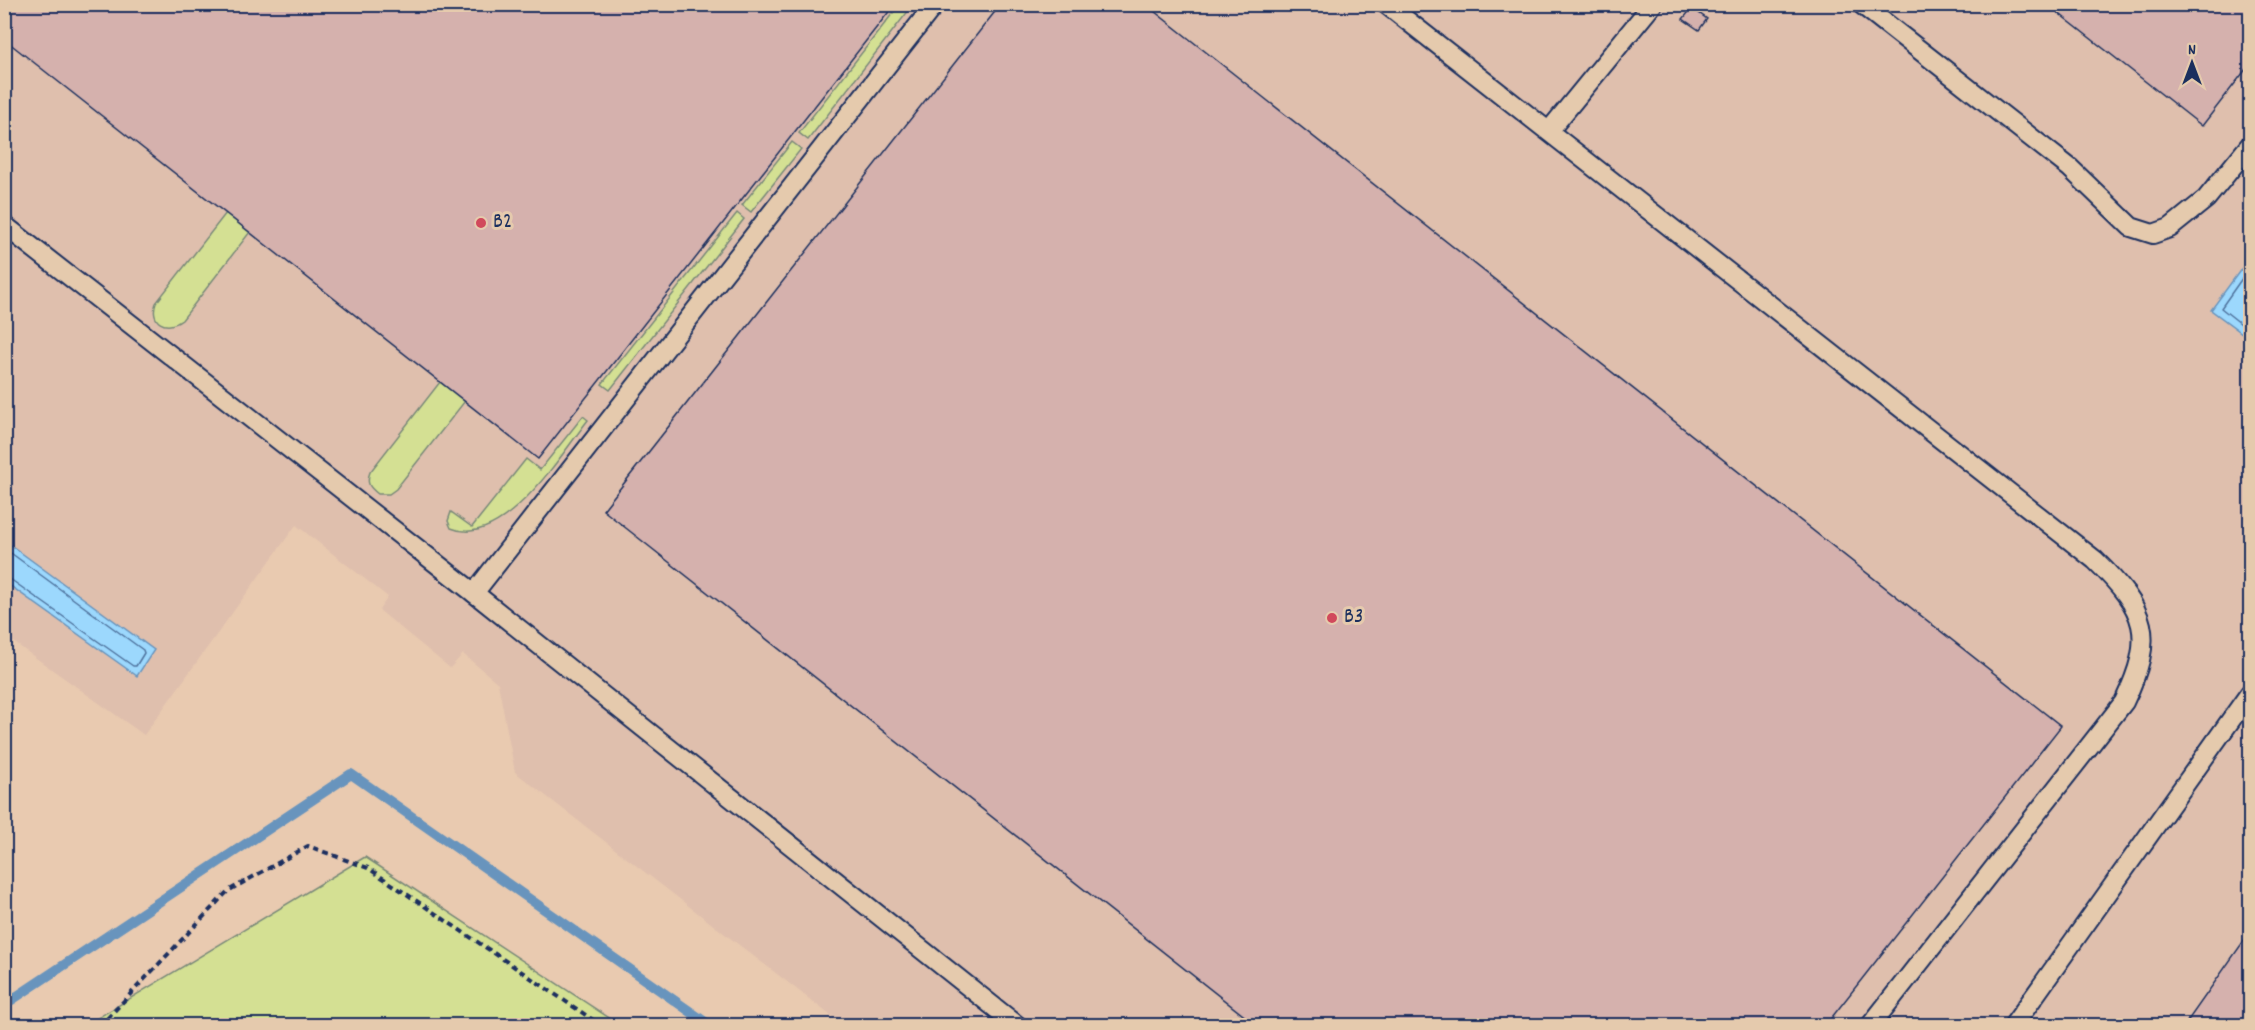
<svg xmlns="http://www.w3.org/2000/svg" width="2255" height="1030" font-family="Dekko,sans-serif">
<rect width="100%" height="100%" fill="#e9cab0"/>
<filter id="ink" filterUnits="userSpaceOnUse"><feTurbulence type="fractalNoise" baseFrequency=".0167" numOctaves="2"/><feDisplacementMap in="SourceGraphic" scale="12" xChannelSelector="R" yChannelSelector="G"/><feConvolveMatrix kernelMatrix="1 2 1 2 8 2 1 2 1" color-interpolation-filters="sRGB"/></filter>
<g filter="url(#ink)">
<polygon fill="#dfbfad" points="5,5 2250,5 2250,1025 843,1025 515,772 498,683 463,654 450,668 379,610 388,597 296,525 144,735 5,636"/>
<g fill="#d4e093" stroke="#788878" stroke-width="1.5">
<polygon points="900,4 913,5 808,140 799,133"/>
<polygon points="792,142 801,149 751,212 742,205"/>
<path d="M226 213 250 232 182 320C166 332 149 322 156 303Z"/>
<polygon points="737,213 744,219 610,390 602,384"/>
<path d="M440 382 465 401 396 489 389 494H378C369 487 366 483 370 472Z"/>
<path d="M583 416 588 420C562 453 503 550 451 528L448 521 451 512 472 527 526 459 540 470Z"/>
<polygon points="365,857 620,1025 86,1025"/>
</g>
<g fill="#9cd8fd" stroke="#6894bd" stroke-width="1.5">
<polygon points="2250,257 2250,339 2211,310"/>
<polygon points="5,541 154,650 137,676 5,582"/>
</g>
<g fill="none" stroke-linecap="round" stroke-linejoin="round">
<g stroke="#4f739e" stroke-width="1.5">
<polyline points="2250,267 2221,308 2250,331"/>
<polyline points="4,548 143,650 144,653 136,666 133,666 10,579 4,577"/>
</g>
<polyline stroke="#6894bd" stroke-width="10" points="4,1005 351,774 711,1026"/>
</g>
<g fill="#d5b1ad" stroke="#1b2f5e" stroke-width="1.5">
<polygon points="4,4 895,4 538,459 4,39"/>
<polygon points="1001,4 1145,4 2061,726 1825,1026 1257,1026 603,510"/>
<polygon points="2047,4 2250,4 2250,64 2202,126"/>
<polygon points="1692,8 1707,19 1699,30 1683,19"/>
<polygon points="2250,932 2250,1026 2184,1026"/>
</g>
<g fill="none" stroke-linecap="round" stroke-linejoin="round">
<g stroke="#1b2f5e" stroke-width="22">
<g id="lane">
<path d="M1386 4 2095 560C2147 611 2156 635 2124 702L1870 1026"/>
<polyline points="1861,4 2070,168 2131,227 2153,234 2170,228 2206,199 2250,145"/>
<polyline points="1549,131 1653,4"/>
<polyline points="4,225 474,593 1018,1026"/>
<polyline points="474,593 935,4"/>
<polyline points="2013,1026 2250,693"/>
</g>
</g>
<polyline stroke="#1b2f5e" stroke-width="4" stroke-dasharray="6 4.5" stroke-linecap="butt" points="100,1026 228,891 308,846 368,868 602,1026"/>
<use href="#lane" stroke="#e5caad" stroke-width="18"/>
</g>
</g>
<g fill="#d1495b" stroke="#e5caad" stroke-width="2">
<circle cx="481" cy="223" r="6"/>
<circle cx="1332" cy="618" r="6"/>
</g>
<g text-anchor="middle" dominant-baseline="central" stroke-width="6" stroke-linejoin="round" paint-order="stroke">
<g font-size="21" fill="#1b2f5e" stroke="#e5caad" text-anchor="start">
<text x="493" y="223">B2</text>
<text x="1344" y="618">B3</text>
</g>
</g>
<rect width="2255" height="1030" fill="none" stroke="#e5caad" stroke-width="24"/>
<rect x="12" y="12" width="2231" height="1006" fill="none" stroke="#1b2f5e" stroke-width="2" filter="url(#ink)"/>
<g transform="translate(2192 63)" stroke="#e5caad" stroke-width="4.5" paint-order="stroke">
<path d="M0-4.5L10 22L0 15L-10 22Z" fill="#1b2f5e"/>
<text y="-9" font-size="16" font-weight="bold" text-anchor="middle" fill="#1b2f5e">N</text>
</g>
</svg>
